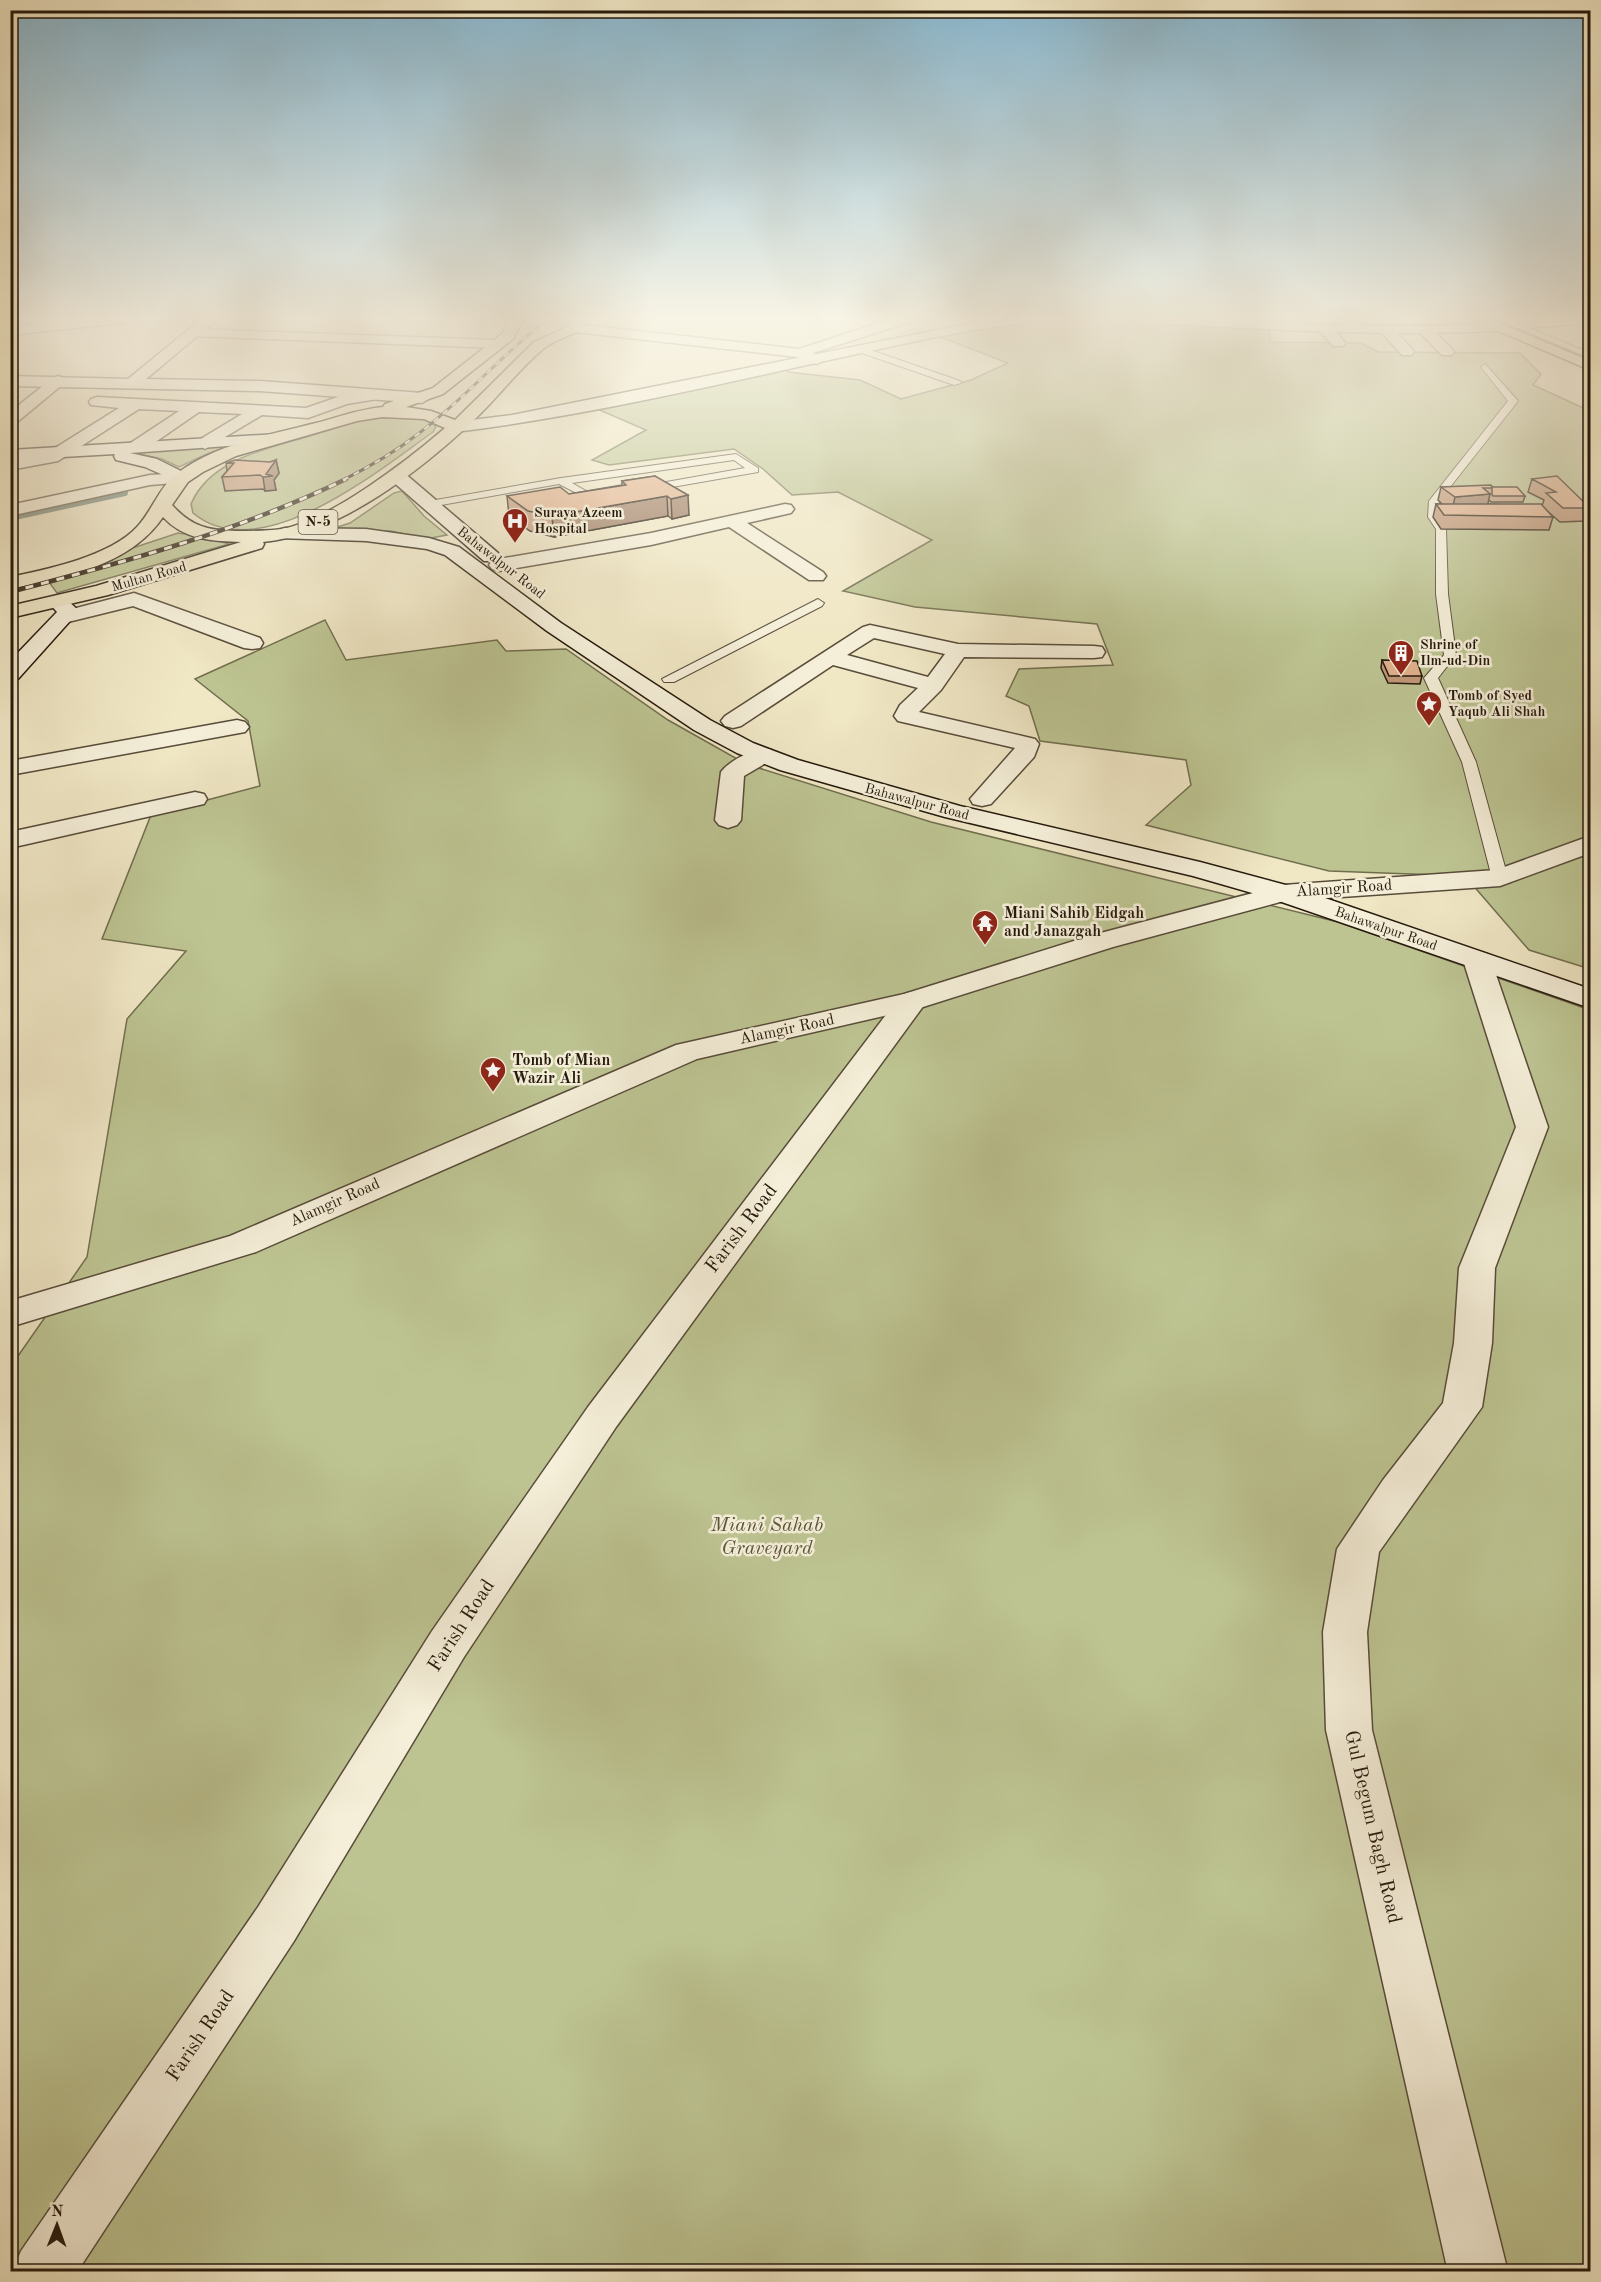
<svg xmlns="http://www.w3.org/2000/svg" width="1601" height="2282" font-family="'Old Standard TT',serif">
<rect width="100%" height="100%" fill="#f0e7c5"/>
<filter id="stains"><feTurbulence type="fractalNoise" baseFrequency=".00333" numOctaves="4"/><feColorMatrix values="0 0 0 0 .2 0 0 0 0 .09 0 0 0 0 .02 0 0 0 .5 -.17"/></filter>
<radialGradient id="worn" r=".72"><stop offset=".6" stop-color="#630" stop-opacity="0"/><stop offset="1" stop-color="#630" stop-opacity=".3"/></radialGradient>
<g fill="#bdc492" stroke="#716e4f" stroke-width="1.5">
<polygon points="1100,319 1269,325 1270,342 1361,343 1379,352 1520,353 1541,374 1533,385 1590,411 1590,969 1529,950 1465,876 1329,871 1146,825 1191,785 1186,760 1040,741 1029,706 1006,696 1019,669 1113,665 1097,624 915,607 843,591 932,540 838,492 792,495 763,469 734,449 609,465 592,460 646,430 588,405 785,366 788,372 860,380 901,399 971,380 1008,363 935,335 1015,323"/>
<path d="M413 417 430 420 436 427 433 432C379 470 260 569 193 513L191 504C210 459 269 448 310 436 328 431 345 424 363 420 379 417 397 417 413 417Z"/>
<polygon points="246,443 207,454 179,467 162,459 131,452"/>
<polygon points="402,491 424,516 447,535 426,539 391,531 328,530 350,523 394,493"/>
<polygon points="178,533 204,537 229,544 57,593 45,577"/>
<polygon points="325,620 346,660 497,640 506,651 566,649 668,720 746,764 931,822 1338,922 1590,1010 1590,2271 11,2272 11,1366 87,1257 127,1019 186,951 102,939 151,815 260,786 248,721 195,679"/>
</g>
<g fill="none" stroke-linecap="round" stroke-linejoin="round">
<polyline stroke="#6c7d6f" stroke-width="6" points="10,518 125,493"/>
<g stroke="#584c3a" stroke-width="2">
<g id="service">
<polygon points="1491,317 1503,317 1590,353 1590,358"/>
<polygon points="382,318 516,321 520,323 516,325 385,322 382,322"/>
<polygon points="862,347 960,381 961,383 954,385 859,352 859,348"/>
<polygon points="1485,364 1518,401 1439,501 1438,517 1446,529 1448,594 1456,655 1438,678 1476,762 1508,878 1500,883 1492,878 1462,762 1424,678 1444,655 1436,594 1436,529 1428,517 1429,501 1508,401 1481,367"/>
<polygon points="736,454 758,468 758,472 644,492 639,489 644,486 745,468 734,460 572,483 593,495 606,492 611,495 592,501 559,484 430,507 425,504 430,501 561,478"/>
<polygon points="818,599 824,603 822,606 674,682 664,682 662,679"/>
</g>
</g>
<g stroke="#584c3a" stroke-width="3">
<g id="minor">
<polygon points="34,317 52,317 65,326 58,330"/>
<polygon points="897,317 918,317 916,320 813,353 824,360 817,364 797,357 575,332 568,328 575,324 799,349"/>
<polygon points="1341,317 1355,317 1362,328 1355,332 1350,331"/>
<polygon points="1560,317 1590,317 1590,323 1526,328 1519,324 1526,320"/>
<path d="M1325 325C1333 327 1340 336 1345 343L1343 346H1333L1318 329 1320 326Z"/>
<polygon points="1386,325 1391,326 1412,349 1414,352 1412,355 1402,355 1381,332 1379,329 1381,326"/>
<polygon points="1425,326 1430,327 1452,349 1454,352 1452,355 1442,355 1420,333 1418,330 1420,327"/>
<polygon points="194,329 498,340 505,344 498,348 189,336 187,333"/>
<polygon points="58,376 63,378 66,381 63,384 16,423 10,425 10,412 53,378"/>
<polygon points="378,390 383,392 386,395 383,398 347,404 308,418 262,415 205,449 197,444 199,440 242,414 199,412 141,452 129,452 127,448 129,444 179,411 139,409 58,461 10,470 10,460 47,453 119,408 91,405 89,402 91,399 97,397 306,408 338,397"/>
<polygon points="181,473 187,474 190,478 187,482 150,485 10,516 10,505 150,475"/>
<polygon points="785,504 791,505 794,509 791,513 747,523 823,572 826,576 823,580 809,580 729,527 651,545 499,571 492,569 489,565 492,561 499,559 651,533"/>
<polygon points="134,593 260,638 263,643 260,648 252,649 244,648 133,606 64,623 57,621 54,617 57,613"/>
<path d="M870 625 958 644 1094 646 1102 647 1105 652 1102 657 1094 658 964 657 941 690 919 712 1035 739 1039 744 1034 757 991 804 982 806 973 804 970 799 1015 748 898 721 894 716 900 705 918 688 833 665 741 726 733 728 725 726 721 721 725 716 863 627ZM874 638 945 654 928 677 847 655Z"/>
<polygon points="237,720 245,722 249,727 245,732 10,775 10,761"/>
<path d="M763 748 771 750 775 755 771 760 744 776 741 820 737 825 728 828 719 825 715 820 721 772C729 761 750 751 763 748Z"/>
<polygon points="195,792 204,794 207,799 204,804 10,848 10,832"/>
<polygon points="1477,951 1487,954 1491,960 1548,1127 1495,1268 1492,1343 1482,1407 1379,1552 1367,1632 1372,1730 1508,2272 1448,2272 1326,1730 1323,1632 1337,1549 1383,1480 1443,1403 1454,1343 1459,1268 1516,1127 1463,960 1467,954"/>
<polygon points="912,992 923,995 927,1001 616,1427 464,1657 294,1941 77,2272 12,2272 21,2251 258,1907 432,1631 588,1407 901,995"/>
</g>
</g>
<g stroke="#584c3a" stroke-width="3">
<g id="tertiary">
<polygon points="101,317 148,317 141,321 10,335 10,327"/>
<polygon points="204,317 220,317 146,379 260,381 422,393 430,398 422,403 260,391 10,386 10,376 128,379"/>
<path d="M1002 317H1061C1054 324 1040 322 1030 323 999 325 967 331 936 337 776 370 617 412 455 432L447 427 455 422 512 415Z"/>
<path d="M1112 317H1193L1325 325 1433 326 1497 323 1504 327 1497 331C1371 337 1245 328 1119 321Z"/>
<polygon points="1590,836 1590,853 1500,886 1284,901 1113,947 923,1007 697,1059 256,1252 10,1327 10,1301 230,1236 676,1045 904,994 1093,935 1283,885 1496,870"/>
</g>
</g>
<g stroke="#25190c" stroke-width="3">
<g id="secondary">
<polygon points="277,434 283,436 285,439 283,442 130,453 157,459 187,474 190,478 187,482 181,483 145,467 116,460 114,456 115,454 10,460 10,450"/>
<polygon points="397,471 403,472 498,553 501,557 498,561 484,561 391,480 388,476 391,472"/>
<polygon points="285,528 366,529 429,538 459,547 561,623 710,720 753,743 798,760 960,806 1200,862 1293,887 1590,989 1590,1008 1273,899 1193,876 945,817 780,770 737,753 694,730 547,631 445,555 427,549 366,541 278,538 276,534 278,530"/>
<polygon points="58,596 65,598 79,611 18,679 10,680 10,661 57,612 48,602 51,598"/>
</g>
</g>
<g stroke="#25190c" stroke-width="3">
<g id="primary">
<path d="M510 317H524L513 339 443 394 406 407 431 411 455 420 534 342 569 326 572 317H586L580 331C568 336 553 341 543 349 519 369 499 396 476 418 423 469 338 535 263 542L264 544 262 548 108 595 10 618V606L96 586 241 542C212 541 184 540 163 517 130 566 65 577 10 589V577C49 569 110 556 137 527 152 511 159 488 175 475 214 444 269 435 316 423 339 417 360 409 383 407L385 404 433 388 503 333ZM382 417 424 419 445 428C408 460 330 520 282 529 268 531 252 531 237 531 207 530 192 527 172 505L188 482 203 472 236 456 357 421Z"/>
<polygon points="1466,317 1485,317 1590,361 1590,370"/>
</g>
</g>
<use href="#service" fill="#f5efd9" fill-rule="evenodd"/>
<use href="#minor" fill="#f5efd9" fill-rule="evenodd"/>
<use href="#tertiary" fill="#f5efd9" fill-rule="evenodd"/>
<use href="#secondary" fill="#f5efd9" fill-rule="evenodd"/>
<use href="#primary" fill="#f0e7c5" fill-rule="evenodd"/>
<g stroke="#25190c" stroke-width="3">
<path id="rail-far1" d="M343 480C369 467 395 452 418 434 465 399 503 353 550 317"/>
</g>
<g stroke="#25190c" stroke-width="4.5">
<path id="rail" d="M10 592C125 562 239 531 346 479"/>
</g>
<use href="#rail-far1" stroke="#f5efd9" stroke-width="2" stroke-dasharray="6" stroke-linecap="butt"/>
<use href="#rail" stroke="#f5efd9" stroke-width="3" stroke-dasharray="8" stroke-linecap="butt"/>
</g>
<g fill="#c29879" stroke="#25190c" stroke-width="1.5">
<polygon points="276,460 279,473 274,480 276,490 265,491 263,489 225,491 222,477 227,471 226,463 270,462"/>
<polygon points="655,476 689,515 672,519 668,516 554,537 530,531 509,516 507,496 569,494 622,485 622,481"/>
<polygon points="1532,479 1590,508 1586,521 1560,522 1546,510 1553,517 1549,530 1441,529 1433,517 1436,504 1442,504 1438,500 1441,487 1492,487 1525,496 1523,502 1491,502 1490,501 1488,501 1488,504 1542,506 1544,500 1528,492"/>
<polygon points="1382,660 1422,676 1420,684 1388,683 1381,668"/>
</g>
<g fill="#9e7c63" stroke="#25190c" stroke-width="1.5">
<polygon points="276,460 279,473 274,480 276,490 265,491 263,477"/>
<polygon points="1490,494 1487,508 1452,510 1455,497"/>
<polygon points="688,495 689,515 672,519 671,499"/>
<polygon points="667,496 668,516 554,537 552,516"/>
</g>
<g fill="#e2b18d" stroke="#25190c" stroke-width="1.5">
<polygon points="235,460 270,462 276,460 266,474 273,476 263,477 260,475 222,477 234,463 226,463"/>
<polygon points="655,476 688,495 671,499 667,496 552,516 528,511 507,496 560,487 569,494 626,485 622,481"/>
<polygon points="1557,476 1590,508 1563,508 1546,493 1556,492 1532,479"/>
<polygon points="1491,485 1493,488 1483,488 1490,494 1455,497 1441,487"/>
<polygon points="1492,487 1517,487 1525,496 1493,496 1492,494"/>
<polygon points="1436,504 1541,504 1553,517 1444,515"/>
<polygon points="1382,660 1417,661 1422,676 1389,676"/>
</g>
<linearGradient id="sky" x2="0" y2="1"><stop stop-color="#89b9d2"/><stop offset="0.5" stop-color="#f8f4e5"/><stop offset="1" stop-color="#f8f4e5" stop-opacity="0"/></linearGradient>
<rect width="1601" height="637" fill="url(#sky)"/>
<defs>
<g id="hospital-pin" transform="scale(1.35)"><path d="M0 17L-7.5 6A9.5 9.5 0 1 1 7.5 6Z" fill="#8f2418" stroke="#f5efd9"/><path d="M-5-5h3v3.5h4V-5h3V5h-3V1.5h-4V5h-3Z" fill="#fff"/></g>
<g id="building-pin" transform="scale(1.35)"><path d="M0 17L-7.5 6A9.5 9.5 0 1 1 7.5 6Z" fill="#8f2418" stroke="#f5efd9"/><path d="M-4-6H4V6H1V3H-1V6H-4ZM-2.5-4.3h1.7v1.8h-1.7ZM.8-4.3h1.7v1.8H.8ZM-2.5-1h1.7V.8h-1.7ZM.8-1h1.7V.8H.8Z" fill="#fff"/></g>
<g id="sight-pin" transform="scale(1.35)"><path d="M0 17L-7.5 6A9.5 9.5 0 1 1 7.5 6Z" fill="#8f2418" stroke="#f5efd9"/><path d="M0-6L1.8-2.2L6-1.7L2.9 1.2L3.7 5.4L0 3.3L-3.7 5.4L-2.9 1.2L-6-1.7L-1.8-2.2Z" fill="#fff"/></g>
<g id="temple-pin" transform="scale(1.35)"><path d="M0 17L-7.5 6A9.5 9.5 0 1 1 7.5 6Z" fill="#8f2418" stroke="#f5efd9"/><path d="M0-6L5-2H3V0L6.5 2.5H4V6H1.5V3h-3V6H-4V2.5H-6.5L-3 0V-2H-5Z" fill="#fff"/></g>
</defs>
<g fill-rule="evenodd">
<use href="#hospital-pin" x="515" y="521"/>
<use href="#building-pin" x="1401" y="653"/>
<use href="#sight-pin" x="1429" y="704"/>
<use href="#temple-pin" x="985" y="923"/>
<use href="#sight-pin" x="493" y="1070"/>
</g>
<g text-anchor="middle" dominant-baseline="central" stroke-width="5" stroke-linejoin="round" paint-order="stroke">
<g font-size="14" font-weight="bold" fill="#25190c" stroke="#f5efd9" text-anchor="start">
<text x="534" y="513">Suraya Azeem<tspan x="534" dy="16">Hospital</tspan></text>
<text x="1420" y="645">Shrine of<tspan x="1420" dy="16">Ilm-ud-Din</tspan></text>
<text x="1448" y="696">Tomb of Syed<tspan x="1448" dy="16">Yaqub Ali Shah</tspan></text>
</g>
<g font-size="14" fill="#25190c" stroke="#f5efd9">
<text transform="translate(501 563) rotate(38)">Bahawalpur Road</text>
<text transform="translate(149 577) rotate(-16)">Multan Road</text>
<text transform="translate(917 802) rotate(15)">Bahawalpur Road</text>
<text transform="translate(1386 929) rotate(19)">Bahawalpur Road</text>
</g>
<rect fill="#f5efd9" stroke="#63594a" stroke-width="1.5" x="298.5" y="510" width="39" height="24" rx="4.5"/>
<g font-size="15" font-weight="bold" fill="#25190c">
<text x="318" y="522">N-5</text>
</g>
<g font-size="16" fill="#25190c" stroke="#f5efd9">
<text transform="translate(1344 889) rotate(-4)">Alamgir Road</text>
<text transform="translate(787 1030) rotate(-12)">Alamgir Road</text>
<text transform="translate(335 1203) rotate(-24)">Alamgir Road</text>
</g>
<g font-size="16" font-weight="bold" fill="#25190c" stroke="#f5efd9" text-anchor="start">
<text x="1004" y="914">Miani Sahib Eidgah<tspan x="1004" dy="18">and Janazgah</tspan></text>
<text x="512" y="1061">Tomb of Mian<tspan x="512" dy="18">Wazir Ali</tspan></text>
</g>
<g font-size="20" fill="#25190c" stroke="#f5efd9">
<text transform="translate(742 1229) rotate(-53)">Farish Road</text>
<text transform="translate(462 1626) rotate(-57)">Farish Road</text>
<text transform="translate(1372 1827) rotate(77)">Gul Begum Bagh Road</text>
<text transform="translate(201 2036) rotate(-56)">Farish Road</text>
</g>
<g font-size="20" font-style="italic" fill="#5a553b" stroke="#f5efd9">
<text x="767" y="1526">Miani Sahab<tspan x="767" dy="23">Graveyard</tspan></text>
</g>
</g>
<rect width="1601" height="2282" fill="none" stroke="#f0e7c5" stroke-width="36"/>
<rect x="12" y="12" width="1577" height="2258" fill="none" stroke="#25190c" stroke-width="3"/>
<rect x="18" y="18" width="1565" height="2246" fill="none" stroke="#25190c" stroke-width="1.5"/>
<g transform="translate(57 2225) rotate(1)" stroke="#f5efd9" stroke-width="4.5" paint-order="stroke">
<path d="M0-4.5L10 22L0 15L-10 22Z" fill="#25190c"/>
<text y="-9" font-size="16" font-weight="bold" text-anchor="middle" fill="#25190c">N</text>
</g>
<rect width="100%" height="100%" filter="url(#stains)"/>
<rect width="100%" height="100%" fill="url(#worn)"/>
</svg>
